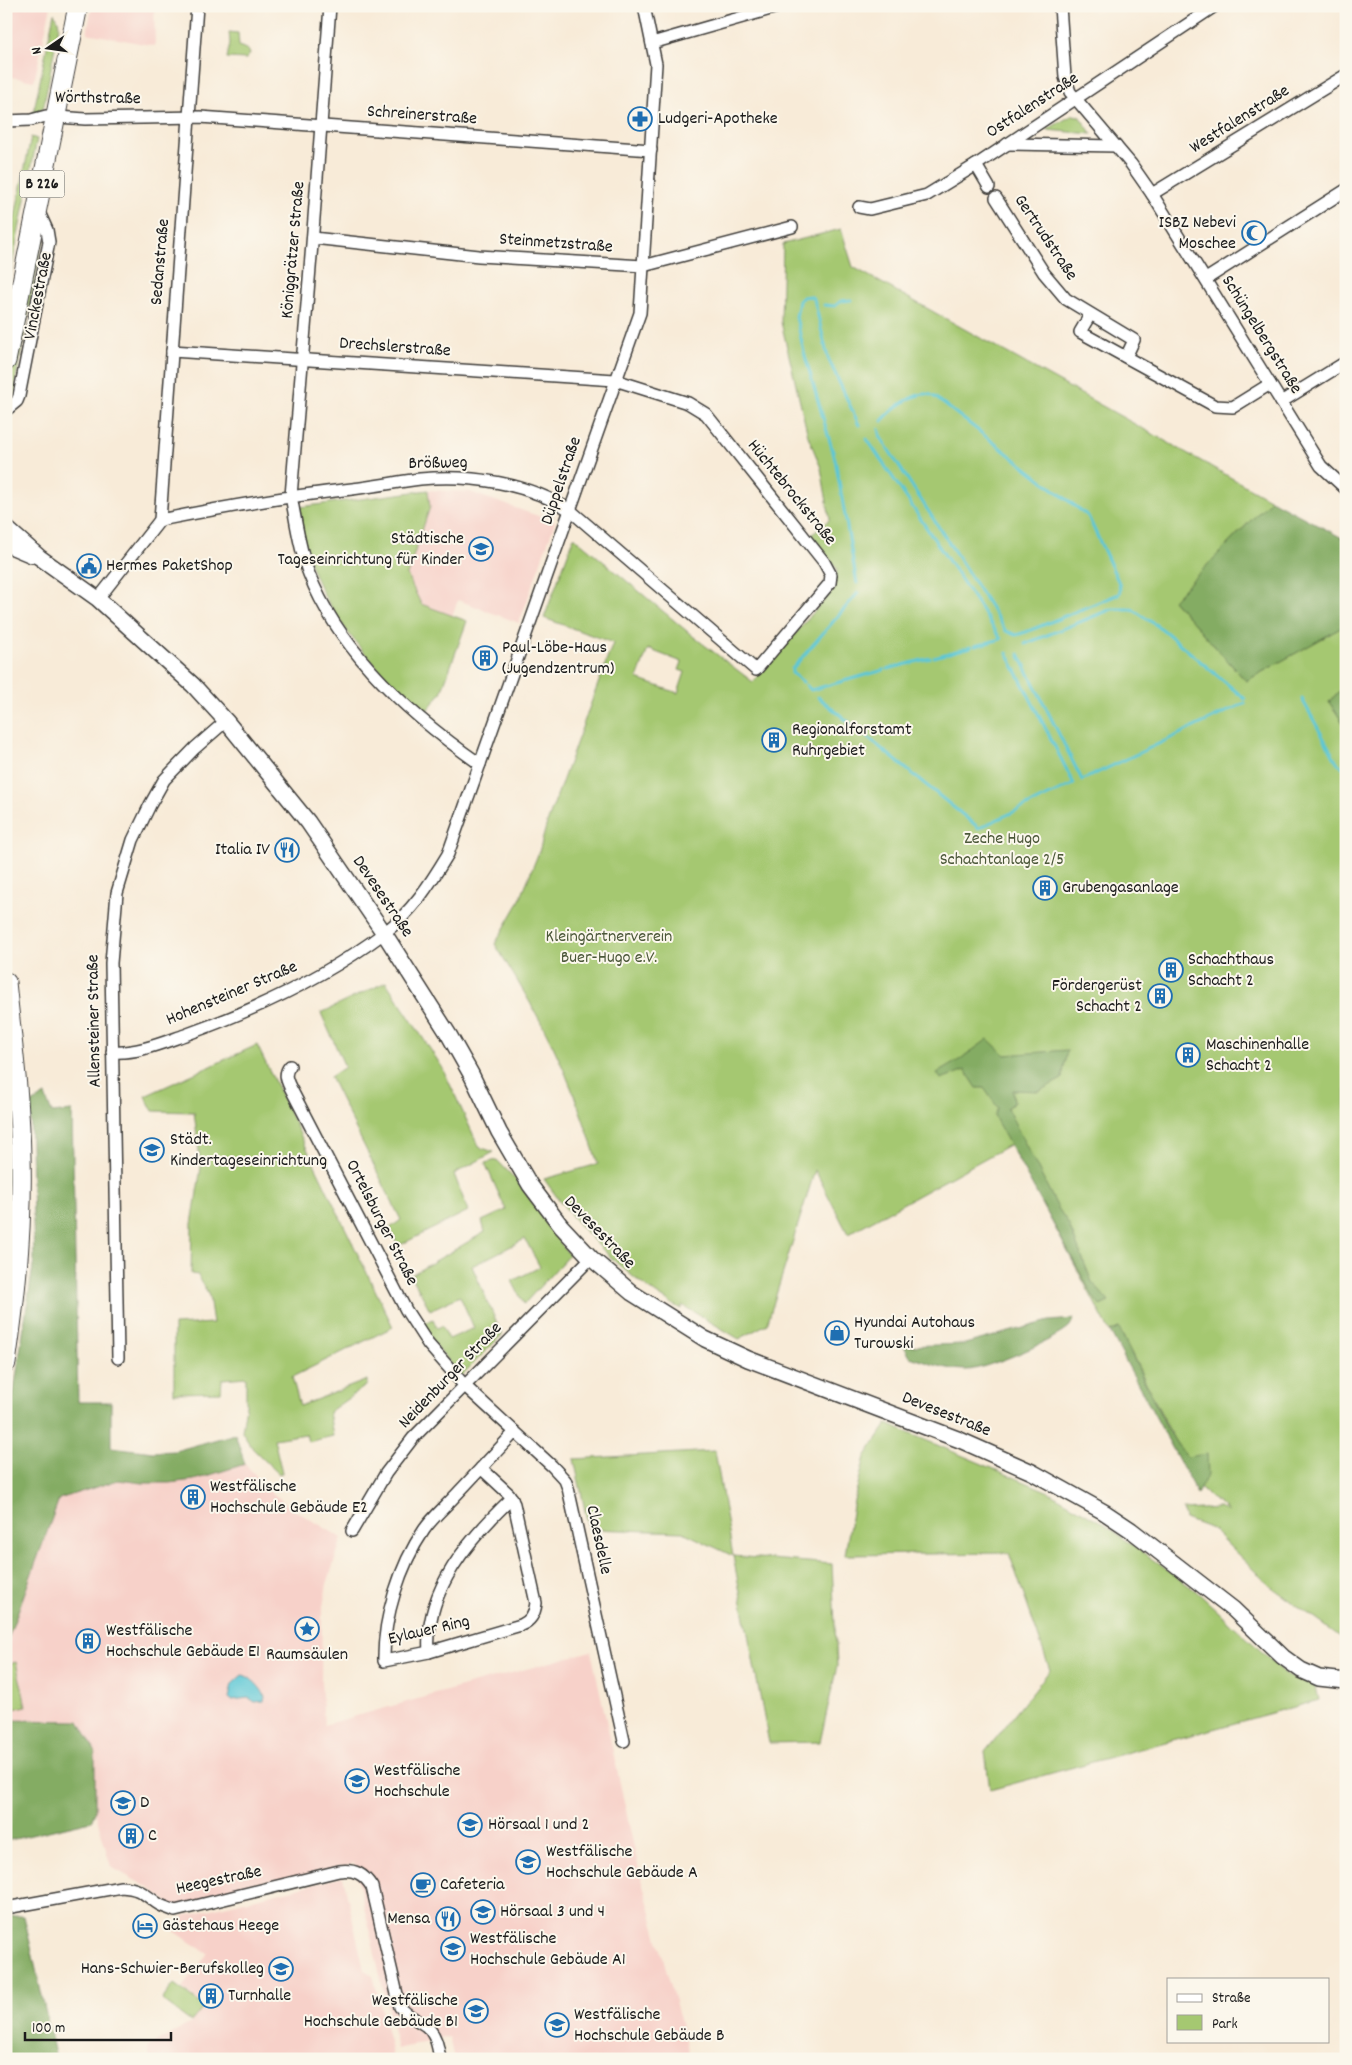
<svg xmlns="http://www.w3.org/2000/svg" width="1352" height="2065" font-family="Dekko,sans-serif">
<rect width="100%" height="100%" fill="#fbf7ec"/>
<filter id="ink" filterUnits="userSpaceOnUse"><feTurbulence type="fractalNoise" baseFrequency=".02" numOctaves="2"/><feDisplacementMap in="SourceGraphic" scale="10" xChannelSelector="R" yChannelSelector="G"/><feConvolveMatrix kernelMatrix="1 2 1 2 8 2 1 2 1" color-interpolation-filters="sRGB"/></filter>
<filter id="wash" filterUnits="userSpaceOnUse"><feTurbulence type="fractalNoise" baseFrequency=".0096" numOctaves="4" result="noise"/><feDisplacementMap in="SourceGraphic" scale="20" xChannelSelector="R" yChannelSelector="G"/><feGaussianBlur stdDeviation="1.12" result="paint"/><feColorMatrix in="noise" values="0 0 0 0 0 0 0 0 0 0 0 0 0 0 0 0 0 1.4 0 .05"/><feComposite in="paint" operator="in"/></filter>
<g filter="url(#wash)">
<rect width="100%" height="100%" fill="#f8ebd8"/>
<g fill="#f7d1c9">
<polygon points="6,6 51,6 34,81 6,76"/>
<polygon points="92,6 154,6 155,46 87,33"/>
<polygon points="428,490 470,492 555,522 519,623 458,600 452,616 421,604 407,575 430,507"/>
<polygon points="245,1464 271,1492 294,1510 342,1538 327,1584 322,1612 321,1683 324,1725 591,1651 639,1870 690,2056 684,2059 454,2059 449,2037 397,2049 354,1863 179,1906 170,1904 149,1888 111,1867 95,1811 95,1751 80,1721 6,1720 6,1644 59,1499 118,1480 143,1483 194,1480"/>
<polygon points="343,1877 364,1970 373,1975 393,2059 150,2059 148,2047 191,2023 204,2006 182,1988 208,1953 174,1931 183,1916"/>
</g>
<g fill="#a5c871" stroke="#607246" fill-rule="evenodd">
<polygon points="54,13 58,20 59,26 44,105 42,110 33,115"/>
<polygon points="229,32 238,33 239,46 248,50 250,54 246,59 227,58 230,43"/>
<polygon points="1073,115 1079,116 1092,134 1046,130"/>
<polygon points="31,137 37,139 6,296 6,261"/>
<path d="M39 218 45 242 41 246 15 384C19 393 11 399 6 405V384Z"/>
<path d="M841 229 853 267 1271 500 1173 600 1246 681 1346 625V684L1329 702 1346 727V1641L1269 1585 1212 1529 1185 1519 1183 1510 1219 1508 1229 1512 1197 1486 1119 1328 1110 1332 1011 1144 848 1234 815 1170 767 1324 739 1339 682 1305 681 1309C626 1279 579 1230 544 1179L598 1164C585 1123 571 1084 553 1046 536 1011 515 977 495 944L518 904 539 852 547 823 613 643 544 618 574 537 694 637 753 682 833 590 837 569 812 535 830 519 821 468 808 436 781 322 783 244ZM648 649 682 662 679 670 685 672 678 693 637 679Z"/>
<path d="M428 490 430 507 407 575 421 604 467 621 441 693 424 714C375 667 321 614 305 545 302 533 302 520 300 507Z"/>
<polygon points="386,982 442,1067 479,1147 494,1152 454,1174 468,1211 398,1246 390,1228 401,1220 330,1077 345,1067 321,1013"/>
<polygon points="257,1045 393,1327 292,1377 300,1406 367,1380 367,1385 329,1412 333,1436 308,1442 306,1434 274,1439 282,1473 279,1474 253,1449 242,1431 246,1405 246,1377 222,1379 221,1392 174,1393 174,1325 213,1323 209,1296 198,1275 191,1274 192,1224 201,1167 194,1112 153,1111 145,1096"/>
<polygon points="497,1160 518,1182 569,1255 524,1304 512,1281 540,1267 525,1239 472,1266 502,1335 461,1376 420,1326 433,1319 437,1328 442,1326 449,1339 474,1328 460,1296 430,1310 411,1275 485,1232 482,1221 506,1210 485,1163"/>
<polygon points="887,1424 1049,1492 1101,1522 1196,1591 1286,1674 1316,1687 1319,1700 990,1790 985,1752 1050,1670 1009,1553 845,1555 854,1500 865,1457"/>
<polygon points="715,1451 733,1556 832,1564 837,1666 820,1742 769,1743 733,1556 683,1532 589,1529 574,1459"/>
<polygon points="16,1662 26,1706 6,1711 6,1665"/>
<polygon points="174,1984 204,2006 191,2022 162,2000"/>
</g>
<g fill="#84ac63" stroke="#506440">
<polygon points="1271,500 1346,540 1346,625 1246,681 1173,600"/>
<polygon points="1346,684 1346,727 1329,702"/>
<polygon points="988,1039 1005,1055 1067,1050 1062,1079 1039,1091 1013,1090 1014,1103 1007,1108 1058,1208 1068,1223 1092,1282 1109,1302 1100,1306 1094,1298 994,1116 998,1108 984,1088 977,1088 965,1070 941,1079 937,1073 959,1060"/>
<polygon points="45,1095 52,1113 72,1111 78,1402 111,1402 111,1447 153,1452 175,1451 235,1434 245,1464 194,1480 169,1483 143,1483 118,1480 59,1499 6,1644 6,1425 12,1404 34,1260 30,1104"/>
<polygon points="6,1101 8,1101 10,1135 6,1238"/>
<path d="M1074 1319C1072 1322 1071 1324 1070 1326 1059 1339 984 1370 967 1370 947 1370 928 1363 910 1357L904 1346 965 1344 1049 1321Z"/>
<polygon points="1119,1328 1169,1432 1186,1457 1207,1454 1208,1474 1197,1494 1110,1332"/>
<polygon points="6,1720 79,1721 95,1751 95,1811 91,1821 6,1841"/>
<polygon points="6,1916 24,1916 56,2059 6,2059"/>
</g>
<path fill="#5cc7d6" stroke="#3c7279" d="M242 1675C249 1675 263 1689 265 1697L264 1701 255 1702 249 1698 231 1700 229 1698 232 1684Z"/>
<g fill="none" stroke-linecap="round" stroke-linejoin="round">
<g stroke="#5cc7d6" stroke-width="3">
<polyline points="824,305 835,306 841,301 851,300"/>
<path d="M879 429 881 438 1006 631 1016 635 1026 632 1119 594 1120 590 1119 583 1088 516 944 404C940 401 935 397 931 395 917 389 891 410 882 421"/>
<polyline points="867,439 1001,639 975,646"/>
<polyline points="857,583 835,459 805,356 796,317 799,301 803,297 810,296 814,299 828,358 859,425"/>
<polyline points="1025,644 1112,609 1132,609 1162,629 1245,699"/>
<polyline points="1019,654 1082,780 1245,703"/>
<polyline points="934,657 971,647"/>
<polyline points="888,669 930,658"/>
<polyline points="803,682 792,673 792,669 858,593"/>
<polyline points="806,685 811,690 884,670"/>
<polyline points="818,697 979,828 1074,784 1007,653"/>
<polyline points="1302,699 1338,764 1346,769"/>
</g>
</g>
</g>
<g filter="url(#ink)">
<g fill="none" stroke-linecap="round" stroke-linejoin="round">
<g stroke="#3d3b38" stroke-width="14">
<g id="minor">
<path d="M330 6 312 244 291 496C296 521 299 549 309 574 340 653 411 716 480 764"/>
<polyline points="1060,6 1065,77 1070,92 1131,164 1152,194 1321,466 1346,489"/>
<polyline points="652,43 781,6"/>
<polyline points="6,121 31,120 46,116 85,119 200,117 651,150"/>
<polyline points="1007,144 1116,146"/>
<polyline points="976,165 989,187"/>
<polyline points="1152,194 1346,75"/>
<polyline points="996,198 1044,273 1066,299 1134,340 1126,357"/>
<polyline points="859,207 870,209 927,195 976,165 1215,6"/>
<polyline points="313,238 479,256 643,266 792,227"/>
<polyline points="1206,279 1346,190"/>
<polyline points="1090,315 1080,332 1215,406 1233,407 1270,384"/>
<polyline points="1281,402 1346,362"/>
<polyline points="6,410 17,401 19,396 49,242 47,230 37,208"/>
<polyline points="160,520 197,6"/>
<path d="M98 599 160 520C224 507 288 496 352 489 375 486 398 482 420 479 470 474 529 483 571 511L756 670 830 583 831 575 824 562 706 414 688 403 615 380 172 351"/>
<path d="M112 1052C136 1054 162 1043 185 1035 255 1010 324 978 384 933 412 912 430 884 448 854L640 313 656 64 644 6"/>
<path d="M290 1066C284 1073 286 1079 290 1087L406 1310 428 1344 465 1386 552 1466 565 1480 568 1488 624 1741"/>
<polyline points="118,1358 111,963 117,893 133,840 150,805 164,780 195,748 226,721"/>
<path d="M481 1468 509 1494 514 1504 536 1603C535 1613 531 1621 521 1625L429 1652 384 1661C383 1618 400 1565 424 1530 432 1518 445 1507 455 1496 475 1475 495 1453 515 1432"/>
<polyline points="352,1531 386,1473 413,1438 591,1258"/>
<path d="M429 1652C424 1590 470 1538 512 1498"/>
<path d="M6 1908 121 1887C139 1888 143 1893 157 1903 162 1907 169 1908 175 1911L339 1871C355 1869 364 1874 372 1887L400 2007C408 2017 417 2019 426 2026 436 2034 438 2047 440 2059"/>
</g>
</g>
<g stroke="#3d3b38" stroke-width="18">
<g id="tertiary">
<polyline points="6,528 39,557 98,599 193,685 226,721 308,822 384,933 449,1035 471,1074 499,1132 530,1185 561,1226 591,1258 632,1293 705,1339 748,1359 960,1440 1032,1472 1104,1512 1131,1530 1233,1609 1283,1657 1301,1670 1319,1678 1346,1681"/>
<polyline points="6,544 32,555"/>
</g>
</g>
<g stroke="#3d3b38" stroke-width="21">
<g id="primary">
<polyline points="6,361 78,6"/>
<path d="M6 982C12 1041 20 1099 21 1157 23 1226 16 1295 6 1363"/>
</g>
</g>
<use href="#minor" stroke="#fff" stroke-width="11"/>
<use href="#tertiary" stroke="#fff" stroke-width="15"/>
<use href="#primary" stroke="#fff" stroke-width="19"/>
</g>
</g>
<defs>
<g id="pharmacy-ring" transform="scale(1.25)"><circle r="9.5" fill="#fbf7ec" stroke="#1f6fb2" stroke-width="1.5"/><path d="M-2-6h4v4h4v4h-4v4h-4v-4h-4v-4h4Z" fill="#1f6fb2"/></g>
<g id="mosque-ring" transform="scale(1.25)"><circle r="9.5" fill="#fbf7ec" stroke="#1f6fb2" stroke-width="1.5"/><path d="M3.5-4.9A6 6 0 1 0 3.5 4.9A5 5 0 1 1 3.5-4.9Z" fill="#1f6fb2"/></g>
<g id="school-ring" transform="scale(1.25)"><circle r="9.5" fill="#fbf7ec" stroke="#1f6fb2" stroke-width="1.5"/><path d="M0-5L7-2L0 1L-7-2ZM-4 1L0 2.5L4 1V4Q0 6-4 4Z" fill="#1f6fb2"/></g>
<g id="civic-ring" transform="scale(1.25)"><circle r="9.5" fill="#fbf7ec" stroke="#1f6fb2" stroke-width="1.5"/><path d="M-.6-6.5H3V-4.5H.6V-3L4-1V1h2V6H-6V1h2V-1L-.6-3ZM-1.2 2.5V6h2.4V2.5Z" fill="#1f6fb2"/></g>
<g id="building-ring" transform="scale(1.25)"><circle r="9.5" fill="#fbf7ec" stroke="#1f6fb2" stroke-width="1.5"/><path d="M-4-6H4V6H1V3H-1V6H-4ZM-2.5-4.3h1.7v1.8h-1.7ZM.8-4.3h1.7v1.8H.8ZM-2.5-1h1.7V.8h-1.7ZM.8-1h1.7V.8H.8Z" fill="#1f6fb2"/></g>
<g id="restaurant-ring" transform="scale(1.25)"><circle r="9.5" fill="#fbf7ec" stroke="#1f6fb2" stroke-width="1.5"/><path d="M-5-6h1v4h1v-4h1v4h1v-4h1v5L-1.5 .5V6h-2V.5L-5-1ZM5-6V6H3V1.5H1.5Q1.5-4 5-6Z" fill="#1f6fb2"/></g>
<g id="shop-ring" transform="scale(1.25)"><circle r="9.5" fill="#fbf7ec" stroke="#1f6fb2" stroke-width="1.5"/><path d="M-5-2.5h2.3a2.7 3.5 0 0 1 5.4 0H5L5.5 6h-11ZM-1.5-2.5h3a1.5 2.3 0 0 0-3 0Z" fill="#1f6fb2"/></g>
<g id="sight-ring" transform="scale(1.25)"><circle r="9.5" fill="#fbf7ec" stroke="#1f6fb2" stroke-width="1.5"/><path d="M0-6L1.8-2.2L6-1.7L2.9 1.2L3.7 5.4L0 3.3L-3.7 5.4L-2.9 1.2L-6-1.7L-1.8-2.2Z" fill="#1f6fb2"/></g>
<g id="university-ring" transform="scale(1.25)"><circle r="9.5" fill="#fbf7ec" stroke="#1f6fb2" stroke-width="1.5"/><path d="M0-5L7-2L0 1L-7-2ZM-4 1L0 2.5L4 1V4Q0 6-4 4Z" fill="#1f6fb2"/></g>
<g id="cafe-ring" transform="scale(1.25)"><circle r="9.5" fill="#fbf7ec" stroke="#1f6fb2" stroke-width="1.5"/><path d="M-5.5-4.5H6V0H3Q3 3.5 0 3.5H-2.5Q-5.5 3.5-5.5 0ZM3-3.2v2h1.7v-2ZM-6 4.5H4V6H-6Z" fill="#1f6fb2"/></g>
<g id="hotel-ring" transform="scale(1.25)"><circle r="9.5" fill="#fbf7ec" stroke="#1f6fb2" stroke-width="1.5"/><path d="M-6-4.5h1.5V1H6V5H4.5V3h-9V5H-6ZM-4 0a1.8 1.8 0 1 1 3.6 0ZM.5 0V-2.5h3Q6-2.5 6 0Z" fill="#1f6fb2"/></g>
</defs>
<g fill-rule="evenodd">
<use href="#pharmacy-ring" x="640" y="119"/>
<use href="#mosque-ring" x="1254" y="233"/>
<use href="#school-ring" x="481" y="549"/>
<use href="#civic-ring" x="89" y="566"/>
<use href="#building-ring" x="485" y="658"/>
<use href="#building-ring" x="774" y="740"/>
<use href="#restaurant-ring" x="287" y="850"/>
<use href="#building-ring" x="1045" y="888"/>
<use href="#building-ring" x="1171" y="970"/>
<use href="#building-ring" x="1160" y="996"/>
<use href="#building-ring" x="1188" y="1055"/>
<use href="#school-ring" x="152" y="1150"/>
<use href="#shop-ring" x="837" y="1333"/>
<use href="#building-ring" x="193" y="1497"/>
<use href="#sight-ring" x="307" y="1629"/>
<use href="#building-ring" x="88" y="1641"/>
<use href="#university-ring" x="357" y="1781"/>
<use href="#university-ring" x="123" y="1803"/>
<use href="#university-ring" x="470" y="1825"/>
<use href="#building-ring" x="131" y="1836"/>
<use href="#university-ring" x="528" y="1862"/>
<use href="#cafe-ring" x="423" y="1885"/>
<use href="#university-ring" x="483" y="1912"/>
<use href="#restaurant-ring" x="448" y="1919"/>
<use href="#hotel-ring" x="145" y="1926"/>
<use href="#university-ring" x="453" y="1949"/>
<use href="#school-ring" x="281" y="1969"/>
<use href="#building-ring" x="211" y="1996"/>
<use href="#university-ring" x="476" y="2011"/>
<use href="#university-ring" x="557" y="2025"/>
</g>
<g text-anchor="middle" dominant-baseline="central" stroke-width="4" stroke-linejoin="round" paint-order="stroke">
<rect fill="#fbf7ec" stroke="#5f5e5a" stroke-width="1" x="19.5" y="170.5" width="45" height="27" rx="4"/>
<g font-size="16" font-weight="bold" fill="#1c1c1c">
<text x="42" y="184">B 226</text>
</g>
<g font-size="18" fill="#1c1c1c" stroke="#fbf7ec">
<text transform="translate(98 99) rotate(1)">Wörthstraße</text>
<text transform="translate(1033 106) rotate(-33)">Ostfalenstraße</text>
<text transform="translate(422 116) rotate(4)">Schreinerstraße</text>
<text transform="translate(1240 120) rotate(-32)">Westfalenstraße</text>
<text transform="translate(1045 238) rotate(56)">Gertrudstraße</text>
<text transform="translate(556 244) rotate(4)">Steinmetzstraße</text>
<text transform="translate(294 250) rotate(-85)">Königgrätzer Straße</text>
<text transform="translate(161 262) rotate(-85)">Sedanstraße</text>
<text transform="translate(39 296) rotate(-79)">Vinckestraße</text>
<text transform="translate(1261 335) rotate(58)">Schüngelbergstraße</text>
<text transform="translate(395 348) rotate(4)">Drechslerstraße</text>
<text transform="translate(438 464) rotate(-1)">Brößweg</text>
<text transform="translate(562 481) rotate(-71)">Düppelstraße</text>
<text transform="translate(791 493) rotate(51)">Hüchtebrockstraße</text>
<text transform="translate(382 897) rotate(56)">Devesestraße</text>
<text transform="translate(232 994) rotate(-23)">Hohensteiner Straße</text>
<text transform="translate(95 1021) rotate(-91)">Allensteiner Straße</text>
<text transform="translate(381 1223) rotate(63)">Ortelsburger Straße</text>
<text transform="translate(599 1233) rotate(46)">Devesestraße</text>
<text transform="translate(451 1376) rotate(-46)">Neidenburger Straße</text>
<text transform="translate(946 1415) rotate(22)">Devesestraße</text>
<text transform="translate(598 1540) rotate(78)">Claesdelle</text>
<text transform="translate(429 1631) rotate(-13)">Eylauer Ring</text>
<text transform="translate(219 1881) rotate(-12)">Heegestraße</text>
</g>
<g font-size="18" fill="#1c1c1c" stroke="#fbf7ec" text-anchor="start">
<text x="658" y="119">Ludgeri-Apotheke</text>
<text x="1236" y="223" text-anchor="end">ISBZ Nebevi<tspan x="1236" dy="21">Moschee</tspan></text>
<text x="464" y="539" text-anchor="end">Städtische<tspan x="464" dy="21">Tageseinrichtung für Kinder</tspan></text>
<text x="106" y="566">Hermes PaketShop</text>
<text x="502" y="648">Paul-Löbe-Haus<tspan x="502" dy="21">(Jugendzentrum)</tspan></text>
<text x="792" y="730">Regionalforstamt<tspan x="792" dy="21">Ruhrgebiet</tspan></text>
<text x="270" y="850" text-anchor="end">Italia IV</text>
<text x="1062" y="888">Grubengasanlage</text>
<text x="1188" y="960">Schachthaus<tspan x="1188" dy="21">Schacht 2</tspan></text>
<text x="1142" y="986" text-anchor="end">Fördergerüst<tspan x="1142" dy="21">Schacht 2</tspan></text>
<text x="1206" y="1045">Maschinenhalle<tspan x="1206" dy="21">Schacht 2</tspan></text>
<text x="170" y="1140">Städt.<tspan x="170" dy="21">Kindertageseinrichtung</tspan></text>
<text x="854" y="1323">Hyundai Autohaus<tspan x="854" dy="21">Turowski</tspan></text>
<text x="210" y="1487">Westfälische<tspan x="210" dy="21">Hochschule Gebäude E2</tspan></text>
<text x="106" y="1631">Westfälische<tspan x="106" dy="21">Hochschule Gebäude E1</tspan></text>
<text x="307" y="1655" text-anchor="middle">Raumsäulen</text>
<text x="374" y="1771">Westfälische<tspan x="374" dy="21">Hochschule</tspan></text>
<text x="140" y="1803">D</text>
<text x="488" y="1825">Hörsaal 1 und 2</text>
<text x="148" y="1836">C</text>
<text x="546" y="1852">Westfälische<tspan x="546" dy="21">Hochschule Gebäude A</tspan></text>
<text x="440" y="1885">Cafeteria</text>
<text x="500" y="1912">Hörsaal 3 und 4</text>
<text x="430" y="1919" text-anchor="end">Mensa</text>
<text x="162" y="1926">Gästehaus Heege</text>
<text x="470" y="1939">Westfälische<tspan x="470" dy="21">Hochschule Gebäude A1</tspan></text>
<text x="264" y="1969" text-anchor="end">Hans-Schwier-Berufskolleg</text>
<text x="228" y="1996">Turnhalle</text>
<text x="458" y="2001" text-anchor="end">Westfälische<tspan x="458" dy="21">Hochschule Gebäude B1</tspan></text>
<text x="574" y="2015">Westfälische<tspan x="574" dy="21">Hochschule Gebäude B</tspan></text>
</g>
<g font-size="18" fill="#4c583a" stroke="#fbf7ec">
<text x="1002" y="839">Zeche Hugo<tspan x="1002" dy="21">Schachtanlage 2/5</tspan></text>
<text x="609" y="937">Kleingärtnerverein<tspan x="609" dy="21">Buer-Hugo e.V.</tspan></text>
</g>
</g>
<rect width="1352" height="2065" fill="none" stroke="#fbf7ec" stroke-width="25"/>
<rect x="1167" y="1978" width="162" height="65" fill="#fbf7ec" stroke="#a29f99"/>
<rect x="1177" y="1994" width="25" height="8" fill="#ffffff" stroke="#a29f99"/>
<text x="1212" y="2002" font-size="15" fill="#1c1c1c">Straße</text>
<rect x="1177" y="2015" width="25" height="15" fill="#a5c871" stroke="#a29f99"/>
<text x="1212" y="2028" font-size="15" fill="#1c1c1c">Park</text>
<g transform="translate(48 48) rotate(257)" stroke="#fbf7ec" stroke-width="4" paint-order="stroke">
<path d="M0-4L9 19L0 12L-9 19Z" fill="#1c1c1c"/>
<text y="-8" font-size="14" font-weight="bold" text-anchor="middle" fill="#1c1c1c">N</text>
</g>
<path d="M25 2032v8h146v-8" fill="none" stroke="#1c1c1c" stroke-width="2.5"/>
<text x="32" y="2032" font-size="15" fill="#1c1c1c" stroke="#fbf7ec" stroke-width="4" paint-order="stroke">100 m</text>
</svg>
